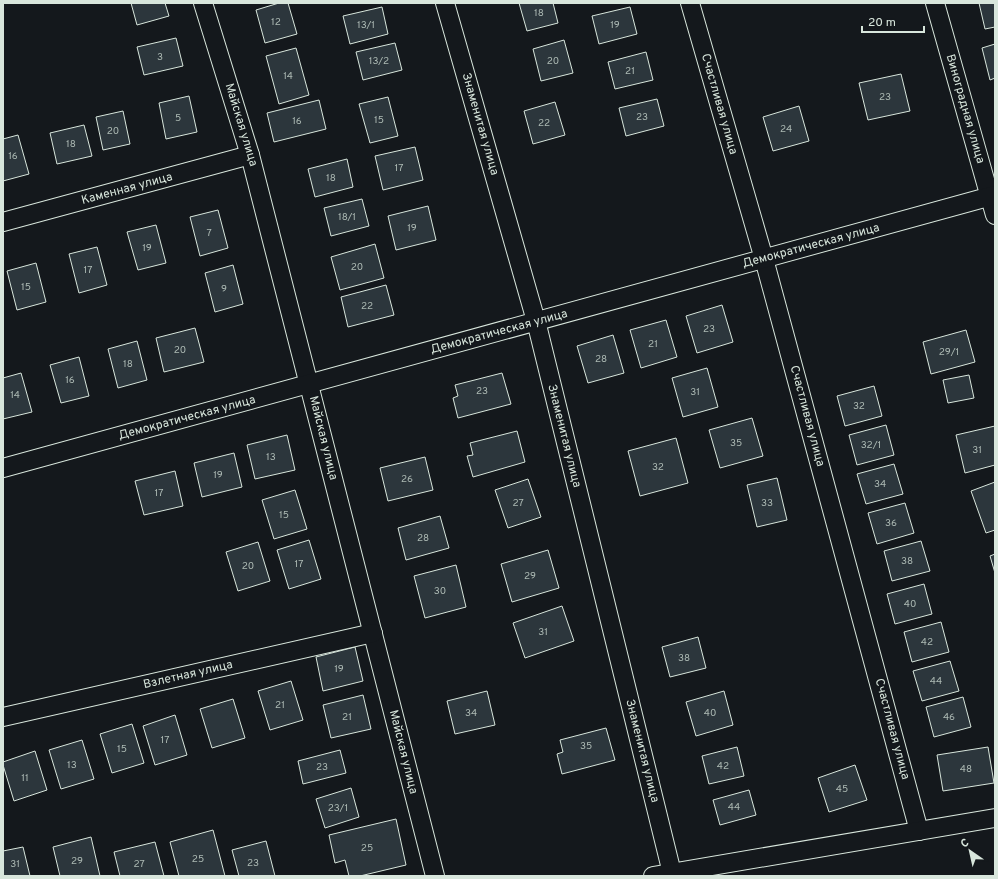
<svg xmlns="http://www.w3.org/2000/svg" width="998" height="879" font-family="Overpass,sans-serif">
<rect width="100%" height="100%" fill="#14181c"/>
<g fill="#2c363c" stroke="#d8e6dc">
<polygon points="131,3 165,3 169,16 137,25"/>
<polygon points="279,3 288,3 297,34 265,43 256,10"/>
<polygon points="519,3 553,3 558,23 527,31"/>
<polygon points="979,3 995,3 995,27 985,29"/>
<polygon points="382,7 388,34 350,44 343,16"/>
<polygon points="630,7 637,34 599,44 592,16"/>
<polygon points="176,38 183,66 144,75 137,47"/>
<polygon points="564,40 573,73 541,81 533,49"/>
<polygon points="395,43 402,70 363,80 356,52"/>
<polygon points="995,44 995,78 990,80 982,48"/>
<polygon points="296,48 309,95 279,104 266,56"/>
<polygon points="646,52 653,80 615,89 608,62"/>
<polygon points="901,74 910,111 868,120 859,83"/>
<polygon points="189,96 197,132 166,139 159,103"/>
<polygon points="388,97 398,136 370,143 359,104"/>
<polygon points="657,99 664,126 626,136 619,108"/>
<polygon points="319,100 326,129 274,142 267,113"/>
<polygon points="555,102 565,135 533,144 524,111"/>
<polygon points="799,106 809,141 773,151 763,117"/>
<polygon points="123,111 130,144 103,150 96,117"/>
<polygon points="84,125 92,156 57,164 50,133"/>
<polygon points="18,135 29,174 3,181 3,139"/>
<polygon points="415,147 423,180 383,190 375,156"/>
<polygon points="347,159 353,187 315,197 308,169"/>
<polygon points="362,199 369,226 331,236 324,208"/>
<polygon points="428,206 436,240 396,250 388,216"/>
<polygon points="218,210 228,248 200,256 190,217"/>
<polygon points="156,225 166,263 138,270 127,232"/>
<polygon points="375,244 384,278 340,290 331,257"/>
<polygon points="97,247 107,285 79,293 69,254"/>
<polygon points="36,263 46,302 17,310 7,271"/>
<polygon points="233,265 243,304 215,312 205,273"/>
<polygon points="386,285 394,315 348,327 341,297"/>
<polygon points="722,305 733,342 697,353 686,316"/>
<polygon points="666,320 677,357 641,368 630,330"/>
<polygon points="195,328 204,362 164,372 156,338"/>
<polygon points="966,330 975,362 931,374 923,342"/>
<polygon points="613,335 624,373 588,383 577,346"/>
<polygon points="137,341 147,380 118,388 108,349"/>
<polygon points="79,357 89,396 61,403 50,365"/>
<polygon points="707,368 718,407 683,417 672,378"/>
<polygon points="21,373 32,412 3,419 3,378"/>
<polygon points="502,373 511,404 458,418 453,398 458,396 455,385"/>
<polygon points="969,375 974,398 948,403 943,380"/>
<polygon points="874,386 882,416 845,426 837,396"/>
<polygon points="752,418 763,456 720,468 709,430"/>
<polygon points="886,425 894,455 857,465 849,435"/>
<polygon points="995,426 995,465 965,473 956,435"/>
<polygon points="517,431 525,462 473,477 467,456 473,455 470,443"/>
<polygon points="287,435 295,470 255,479 247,445"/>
<polygon points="676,438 688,483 640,496 628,451"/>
<polygon points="234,453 242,487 202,497 194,463"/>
<polygon points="425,457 433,490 388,501 380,468"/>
<polygon points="894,464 903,494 866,504 857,474"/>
<polygon points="175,471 183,506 144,515 135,481"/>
<polygon points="777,478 787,520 757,527 747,485"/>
<polygon points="528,479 541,517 508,528 495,490"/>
<polygon points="995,482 995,530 986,533 971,491"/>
<polygon points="295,490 307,529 274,539 262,500"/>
<polygon points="905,503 914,533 877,544 868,513"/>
<polygon points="440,516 449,548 406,560 398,528"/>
<polygon points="309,540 321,579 289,589 277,550"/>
<polygon points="921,541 930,571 892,581 884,551"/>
<polygon points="258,542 270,581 238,591 226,552"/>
<polygon points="548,550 559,588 512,602 501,564"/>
<polygon points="995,554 995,573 990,556"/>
<polygon points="456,565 466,607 425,618 414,576"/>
<polygon points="924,584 932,614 895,624 887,594"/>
<polygon points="562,606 574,641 525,658 513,623"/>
<polygon points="941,622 949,652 912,662 904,632"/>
<polygon points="698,637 706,668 670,677 662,647"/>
<polygon points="355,647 363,681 323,691 316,657"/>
<polygon points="950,661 959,691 922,701 913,671"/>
<polygon points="291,681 303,720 270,730 258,691"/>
<polygon points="487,691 495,725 455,734 447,701"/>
<polygon points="724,691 733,725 696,736 686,702"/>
<polygon points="363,695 371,729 331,738 323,705"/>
<polygon points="963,697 971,727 934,737 926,707"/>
<polygon points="233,699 245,738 212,748 200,709"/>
<polygon points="175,715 187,755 155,765 143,726"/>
<polygon points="132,724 144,763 112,773 100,734"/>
<polygon points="606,728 615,760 562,774 557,754 563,752 560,740"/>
<polygon points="82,740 94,779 61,789 49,750"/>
<polygon points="737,747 744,776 709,784 702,756"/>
<polygon points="988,747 994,783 943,791 937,755"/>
<polygon points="340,750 346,773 303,784 298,761"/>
<polygon points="35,751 47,790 14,801 3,765 3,762"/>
<polygon points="855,765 867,800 829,812 818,778"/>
<polygon points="351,788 359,817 325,828 316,799"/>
<polygon points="749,790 756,815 720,825 713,800"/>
<polygon points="396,819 406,865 360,876 349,876 345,860 335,863 329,835"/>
<polygon points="213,830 225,876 179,876 170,842"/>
<polygon points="91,837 100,876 60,876 53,847"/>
<polygon points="266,841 275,876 239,876 232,850"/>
<polygon points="155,842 164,876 120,876 114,852"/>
<polygon points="23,847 30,876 3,876 3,851"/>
</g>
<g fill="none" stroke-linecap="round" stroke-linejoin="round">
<g stroke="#d8e6dc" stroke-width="20">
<g id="street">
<polyline points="203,3 250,155 435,876"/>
<polyline points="445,3 536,321 672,873"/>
<polyline points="690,3 764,259 919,831"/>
<polyline points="935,3 995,215"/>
<polyline points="3,222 250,155"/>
<polyline points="3,468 995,195"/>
<polyline points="3,717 373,633"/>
<polyline points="653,876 995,818"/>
</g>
</g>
<use href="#street" stroke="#14181c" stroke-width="18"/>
</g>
<g text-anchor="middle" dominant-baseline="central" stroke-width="3" stroke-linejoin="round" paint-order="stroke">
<g font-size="10" fill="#adbab4">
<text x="539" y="13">18</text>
<text x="276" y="22">12</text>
<text x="366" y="25">13/1</text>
<text x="615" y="25">19</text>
<text x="160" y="57">3</text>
<text x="379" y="61">13/2</text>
<text x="553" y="61">20</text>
<text x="630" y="71">21</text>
<text x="288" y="76">14</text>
<text x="885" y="97">23</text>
<text x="642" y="117">23</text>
<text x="178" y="118">5</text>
<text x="379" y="120">15</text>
<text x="297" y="121">16</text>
<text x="544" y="123">22</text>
<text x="786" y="129">24</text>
<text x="113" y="131">20</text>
<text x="71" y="144">18</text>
<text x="13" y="156">16</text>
<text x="399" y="168">17</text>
<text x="331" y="178">18</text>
<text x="347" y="217">18/1</text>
<text x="412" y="228">19</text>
<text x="209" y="233">7</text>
<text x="147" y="248">19</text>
<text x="357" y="267">20</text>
<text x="88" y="270">17</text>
<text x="26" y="287">15</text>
<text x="224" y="289">9</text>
<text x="367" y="306">22</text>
<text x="709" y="329">23</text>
<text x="653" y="344">21</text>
<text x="180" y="350">20</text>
<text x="949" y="352">29/1</text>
<text x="601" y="359">28</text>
<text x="128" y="364">18</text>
<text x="70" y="380">16</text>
<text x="482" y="391">23</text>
<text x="695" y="392">31</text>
<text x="15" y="395">14</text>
<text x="859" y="406">32</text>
<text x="736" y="443">35</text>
<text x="871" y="445">32/1</text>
<text x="977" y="450">31</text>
<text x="271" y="457">13</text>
<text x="658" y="467">32</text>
<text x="218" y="475">19</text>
<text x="407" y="479">26</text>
<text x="880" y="484">34</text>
<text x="159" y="493">17</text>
<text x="518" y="503">27</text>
<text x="767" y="503">33</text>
<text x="284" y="515">15</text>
<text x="891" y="523">36</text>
<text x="423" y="538">28</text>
<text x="907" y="561">38</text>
<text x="299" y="564">17</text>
<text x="248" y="566">20</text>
<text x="530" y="576">29</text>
<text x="440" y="591">30</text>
<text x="910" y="604">40</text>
<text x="543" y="632">31</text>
<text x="927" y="642">42</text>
<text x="684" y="658">38</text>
<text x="339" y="669">19</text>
<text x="936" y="681">44</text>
<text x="280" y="705">21</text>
<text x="471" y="713">34</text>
<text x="710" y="713">40</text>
<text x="347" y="717">21</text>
<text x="949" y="717">46</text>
<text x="165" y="740">17</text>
<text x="586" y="746">35</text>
<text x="122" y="749">15</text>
<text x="72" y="765">13</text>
<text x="723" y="766">42</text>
<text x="322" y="767">23</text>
<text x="966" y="769">48</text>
<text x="25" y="778">11</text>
<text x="842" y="789">45</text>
<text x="734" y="807">44</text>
<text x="338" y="808">23/1</text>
<text x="367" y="848">25</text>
<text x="198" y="859">25</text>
<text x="77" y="861">29</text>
<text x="253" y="863">23</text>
<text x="15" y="864">31</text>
<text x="139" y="864">27</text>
</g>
<g font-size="12" fill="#d8e6dc" stroke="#14181c">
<text transform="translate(719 104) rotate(74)">Счастливая улица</text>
<text transform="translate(965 109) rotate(74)">Виноградная улица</text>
<text transform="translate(480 124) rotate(74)">Знаменитая улица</text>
<text transform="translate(241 125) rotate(73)">Майская улица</text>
<text transform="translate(127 189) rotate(-15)">Каменная улица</text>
<text transform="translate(811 246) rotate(-15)">Демократическая улица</text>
<text transform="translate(499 332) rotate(-15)">Демократическая улица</text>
<text transform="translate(807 416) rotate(75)">Счастливая улица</text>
<text transform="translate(187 418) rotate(-15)">Демократическая улица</text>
<text transform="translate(564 436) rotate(76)">Знаменитая улица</text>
<text transform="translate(323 438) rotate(76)">Майская улица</text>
<text transform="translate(188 675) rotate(-13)">Взлетная улица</text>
<text transform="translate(892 729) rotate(75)">Счастливая улица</text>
<text transform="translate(642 751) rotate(76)">Знаменитая улица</text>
<text transform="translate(403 752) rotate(76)">Майская улица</text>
</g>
</g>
<rect width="998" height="879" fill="none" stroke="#d8e6dc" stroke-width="8"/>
<g transform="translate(970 851) rotate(326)" stroke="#14181c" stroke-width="3" paint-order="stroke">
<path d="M0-3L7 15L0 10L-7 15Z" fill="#d8e6dc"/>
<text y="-6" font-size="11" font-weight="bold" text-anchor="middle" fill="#d8e6dc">С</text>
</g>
<path d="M862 26v6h62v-6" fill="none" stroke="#d8e6dc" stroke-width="2"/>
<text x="868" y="26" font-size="12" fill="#d8e6dc" stroke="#14181c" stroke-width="3" paint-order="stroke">20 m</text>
</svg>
